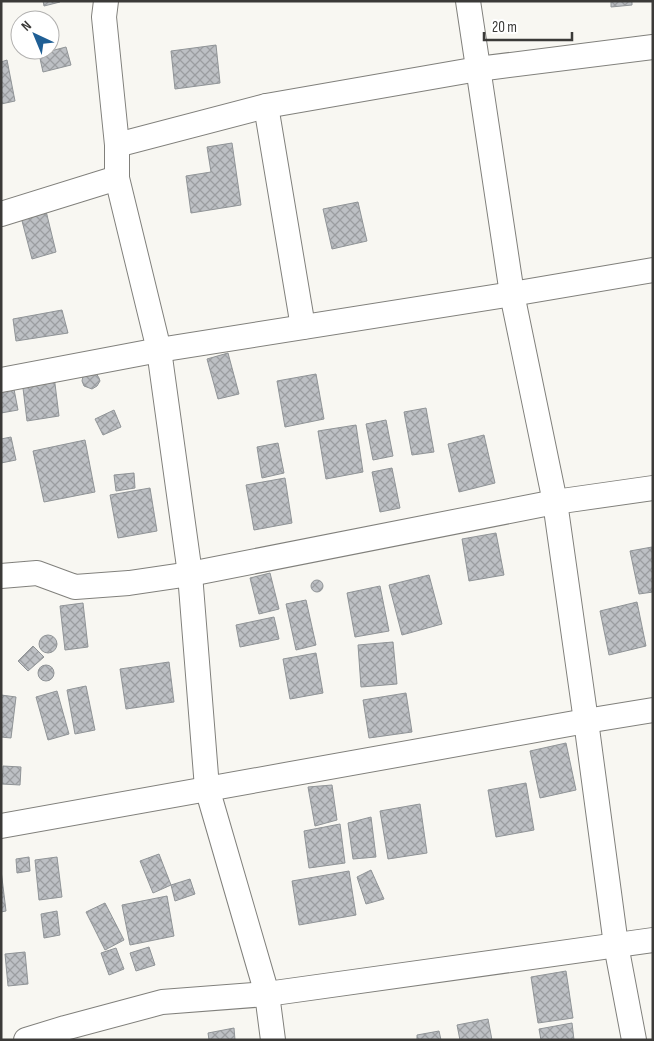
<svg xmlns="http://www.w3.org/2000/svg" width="654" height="1041" font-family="'Sofia Sans Condensed',sans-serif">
<defs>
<pattern id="building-cross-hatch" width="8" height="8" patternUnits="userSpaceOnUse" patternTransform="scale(1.25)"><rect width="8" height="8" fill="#bdc0c4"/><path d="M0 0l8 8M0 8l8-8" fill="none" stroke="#9b9da0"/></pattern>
</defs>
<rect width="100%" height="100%" fill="#f8f7f2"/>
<g fill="url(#building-cross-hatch)" stroke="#909497">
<polygon points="43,1 60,1 60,2 44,6"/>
<polygon points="611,1 632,1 632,5 611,7"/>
<polygon points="216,45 220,83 175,89 171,51"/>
<polygon points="66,47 71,65 43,72 39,54"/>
<polygon points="7,60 15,101 1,104 1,62"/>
<polygon points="232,143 241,205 191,213 186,176 211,172 207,147"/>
<polygon points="358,202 367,241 332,249 323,209"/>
<polygon points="46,211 56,252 32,259 21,217"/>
<polygon points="62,310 68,333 16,341 13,319"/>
<polygon points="228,353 239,394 218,399 207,359"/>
<polygon points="96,373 99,378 100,381 97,386 92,389 84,386 82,381 83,376"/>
<polygon points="316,374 324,419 285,427 277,381"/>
<polygon points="54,376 59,416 27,421 22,380"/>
<polygon points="13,384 18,410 1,413 1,387"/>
<polygon points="426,408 434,452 412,455 404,412"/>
<polygon points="114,410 121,427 103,435 95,419"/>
<polygon points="386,420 393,456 373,460 366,424"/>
<polygon points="356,425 363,472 326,479 318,431"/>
<polygon points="484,435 495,483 459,492 448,444"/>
<polygon points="11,437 16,460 1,463 1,439"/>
<polygon points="85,440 95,492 44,502 33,451"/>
<polygon points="278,443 284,473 262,478 257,447"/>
<polygon points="392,468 400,508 380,512 372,472"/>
<polygon points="134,473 135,488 116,491 114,475"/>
<polygon points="285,478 292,523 254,530 246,485"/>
<polygon points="150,488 157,531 118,538 110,495"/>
<polygon points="496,533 504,575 469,581 462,539"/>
<polygon points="652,547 653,592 639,594 630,551"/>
<polygon points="270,573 279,609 259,614 250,578"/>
<polygon points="429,575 442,624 402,635 389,585"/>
<circle cx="317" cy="586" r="6"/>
<polygon points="380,586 389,631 355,637 347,593"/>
<polygon points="306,600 316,645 296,650 286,604"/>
<polygon points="637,602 646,646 609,655 600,611"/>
<polygon points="83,603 88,647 65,650 60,606"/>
<polygon points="274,617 279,639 240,647 236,625"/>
<circle cx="48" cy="644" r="9"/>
<polygon points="393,642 397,684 361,687 358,645"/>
<polygon points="33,646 44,657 28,671 18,661"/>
<polygon points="316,653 323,693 290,699 283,659"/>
<polygon points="169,662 174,702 126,709 120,669"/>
<circle cx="46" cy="673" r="8"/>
<polygon points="86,686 95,730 75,734 67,690"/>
<polygon points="57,691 69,734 48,740 36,697"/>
<polygon points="406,693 412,732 369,738 363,700"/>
<polygon points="1,695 16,697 11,738 1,737"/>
<polygon points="566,743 576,790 540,798 530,751"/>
<polygon points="3,766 21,767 20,785 2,784"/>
<polygon points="526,783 534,830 496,837 488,790"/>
<polygon points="332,785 337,820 315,826 308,787"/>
<polygon points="420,804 427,853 388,859 380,811"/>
<polygon points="371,817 376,857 353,859 348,823"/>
<polygon points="340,824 345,863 309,868 304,831"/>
<polygon points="159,854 171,885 153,893 140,861"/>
<polygon points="29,857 30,871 17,873 16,859"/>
<polygon points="57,857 62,897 39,900 35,860"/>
<polygon points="1,870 6,911 1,912"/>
<polygon points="371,870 384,899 366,904 357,877"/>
<polygon points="349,871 356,915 299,925 292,881"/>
<polygon points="190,879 195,894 175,901 171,885"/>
<polygon points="167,896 174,936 130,945 122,905"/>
<polygon points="105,903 124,940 105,950 86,912"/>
<polygon points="57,911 60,935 44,938 41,914"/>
<polygon points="149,947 155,965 136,971 130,953"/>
<polygon points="116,948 124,969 109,975 101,953"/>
<polygon points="25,952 28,984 8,986 5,954"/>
<polygon points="566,971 573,1018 538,1023 531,977"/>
<polygon points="488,1019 492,1040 460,1040 457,1025"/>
<polygon points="572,1023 574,1040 541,1040 539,1029"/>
<polygon points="234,1028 235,1040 209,1040 208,1033"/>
<polygon points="439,1031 441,1040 417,1040 417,1035"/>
</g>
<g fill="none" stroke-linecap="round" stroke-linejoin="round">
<g stroke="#81807c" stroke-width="26">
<g id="street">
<polyline points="106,1 104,17 117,145 117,178 159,350 190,574 207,788 267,994 273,1040"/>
<polyline points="468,1 512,294 555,502 586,721 616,945 634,1040"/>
<polyline points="266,106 303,327"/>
<polyline points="117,145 266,106 478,69 653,47"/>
<polyline points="1,214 117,178"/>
<polyline points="1,380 159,350 512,294 653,270"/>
<polyline points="1,576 37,573 75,587 129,583 190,574 555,502 653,488"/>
<polyline points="1,826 586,721 653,710"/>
<polyline points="26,1040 65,1028 162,1002 267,994 653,940"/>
</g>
</g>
<use href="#street" stroke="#fff" stroke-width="24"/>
</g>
<rect width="654" height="1041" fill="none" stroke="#3b3a38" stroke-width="5"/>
<g transform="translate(35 35) rotate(316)"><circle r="24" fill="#ffffff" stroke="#b1b0af"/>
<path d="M0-4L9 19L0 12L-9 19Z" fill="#1f5f95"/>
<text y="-8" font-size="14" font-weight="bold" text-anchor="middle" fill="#3b3a38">N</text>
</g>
<path d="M484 32v8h88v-8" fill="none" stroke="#3b3a38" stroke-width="2.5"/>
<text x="492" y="32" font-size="15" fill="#3b3a38" stroke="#ffffff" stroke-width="4" paint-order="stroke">20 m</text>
</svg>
